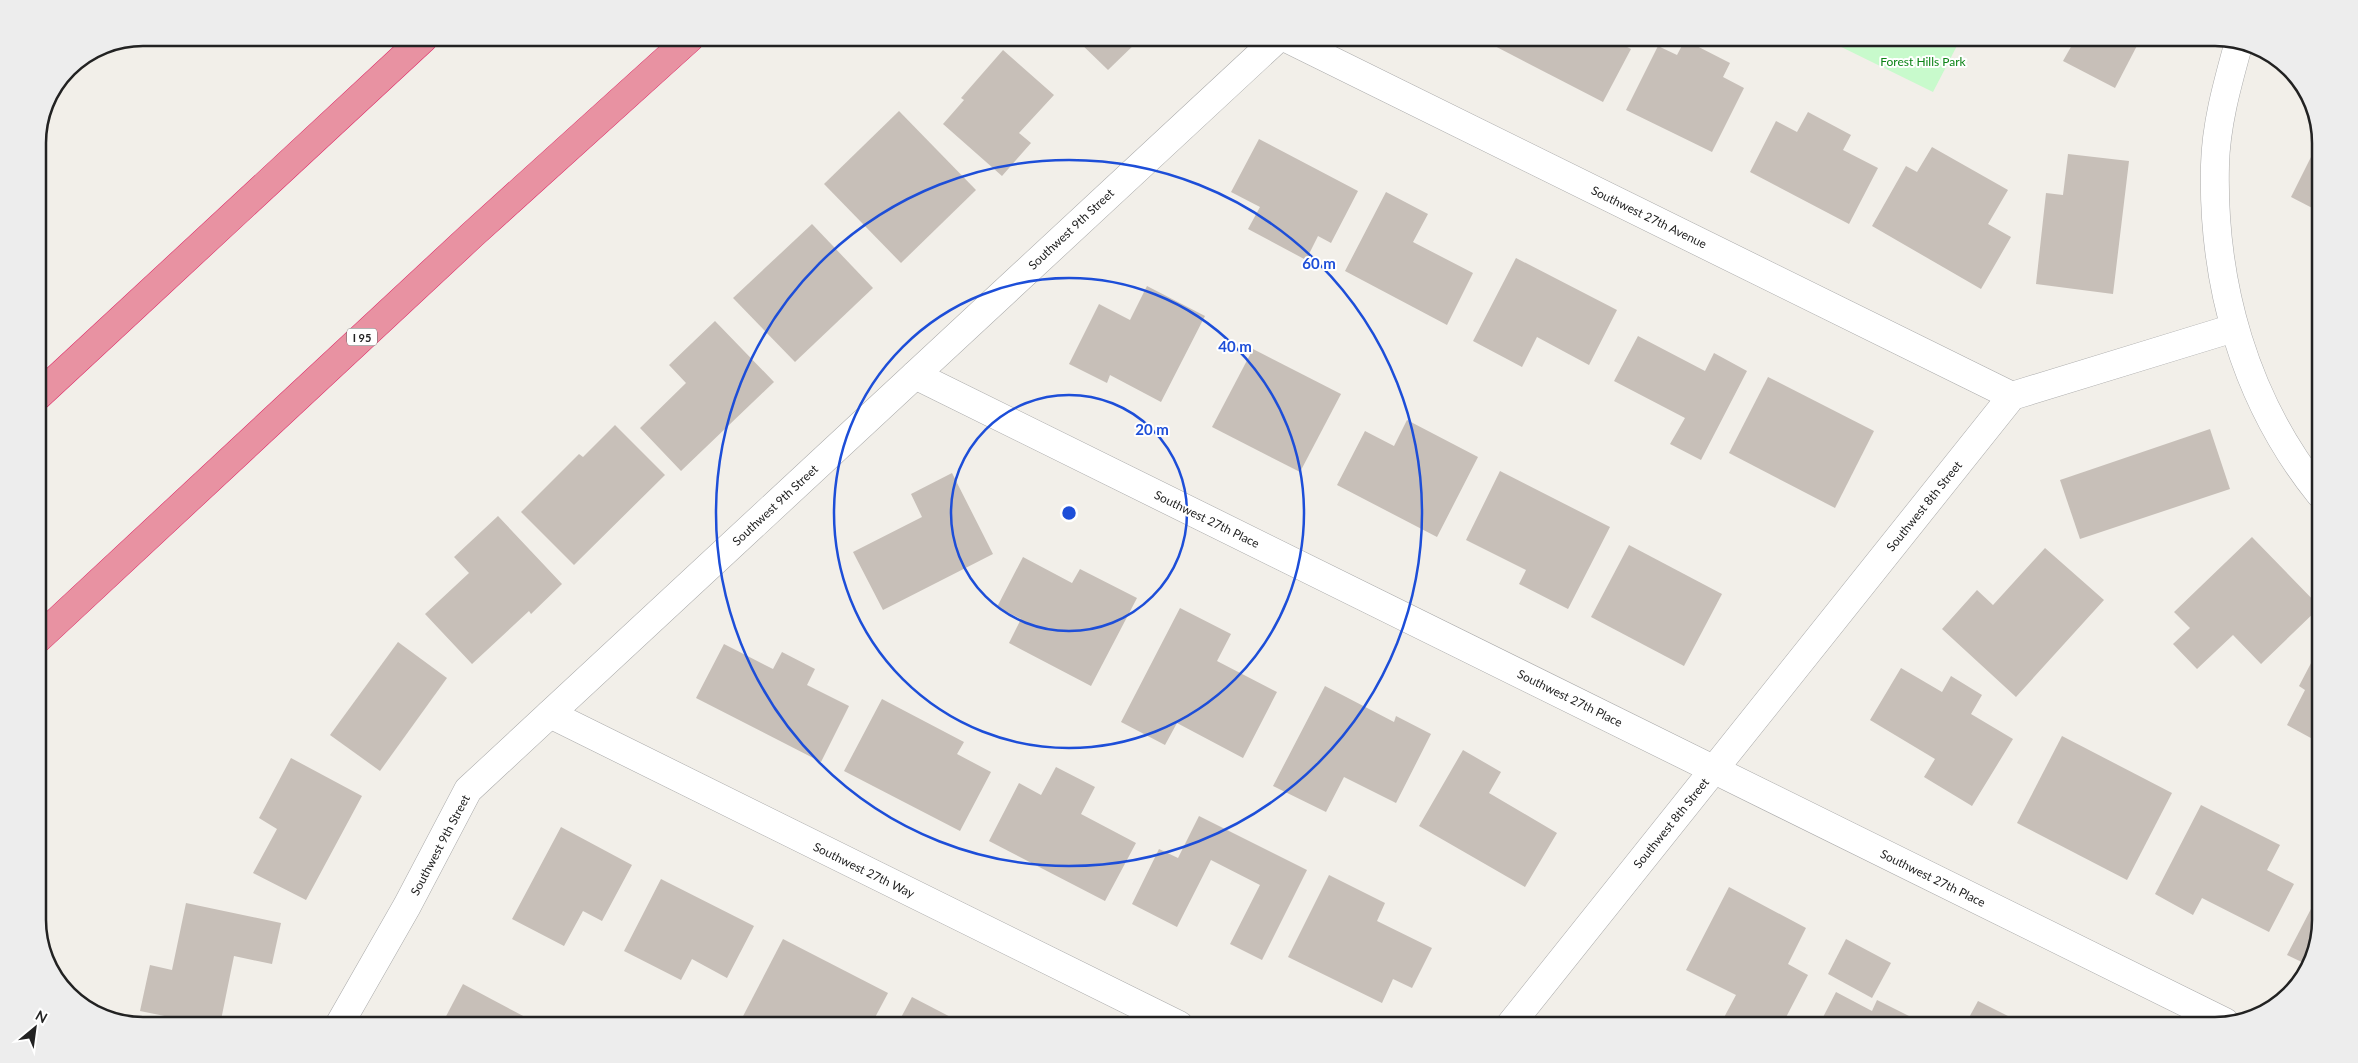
<svg xmlns="http://www.w3.org/2000/svg" width="2358" height="1063" font-family="Lato,sans-serif">
<rect width="100%" height="100%" fill="#f2efe9"/>
<polygon fill="#c8facc" points="1823,38 1961,38 1933,92"/>
<g fill="#c7bfb8">
<polygon points="1075,38 1141,38 1108,70"/>
<polygon points="1490,38 1610,38 1631,49 1603,102 1487,42"/>
<polygon points="2076,38 2141,38 2115,88 2063,61"/>
<polygon points="1685,40 1730,63 1723,77 1744,88 1712,152 1626,110 1658,46 1677,55"/>
<polygon points="1003,50 1054,95 1019,133 1031,143 1002,176 943,124 964,100 961,98"/>
<polygon points="899,111 976,190 901,263 824,184"/>
<polygon points="1808,112 1851,135 1843,150 1878,168 1849,224 1750,172 1776,121 1797,132"/>
<polygon points="1259,139 1358,191 1331,243 1318,236 1306,260 1248,229 1260,207 1231,192"/>
<polygon points="2320,139 2320,212 2291,197"/>
<polygon points="1932,147 2008,190 1988,224 2011,237 1981,289 1872,226 1906,166 1917,172"/>
<polygon points="2068,154 2129,161 2113,294 2036,284 2046,193 2063,195"/>
<polygon points="1386,192 1428,214 1413,242 1473,273 1447,325 1345,271"/>
<polygon points="812,224 873,288 795,362 733,298"/>
<polygon points="2320,235 2320,255 2312,251"/>
<polygon points="1516,258 1617,310 1589,365 1537,337 1522,367 1473,341"/>
<polygon points="1147,286 1205,316 1161,402 1110,375 1107,383 1069,364 1099,304 1130,320"/>
<polygon points="715,321 774,382 681,471 640,428 686,383 669,365"/>
<polygon points="1638,336 1705,371 1714,353 1747,371 1701,460 1670,444 1685,418 1614,381"/>
<polygon points="1253,349 1341,394 1300,472 1212,427"/>
<polygon points="1768,377 1874,431 1835,508 1729,453"/>
<polygon points="1407,420 1478,457 1437,537 1337,485 1365,431 1394,446"/>
<polygon points="615,425 665,475 574,565 521,512 579,454 583,457"/>
<polygon points="2210,429 2230,489 2080,539 2060,480"/>
<polygon points="1500,471 1610,527 1568,609 1519,584 1526,570 1466,540"/>
<polygon points="952,473 993,554 883,610 853,552 922,517 911,494"/>
<polygon points="498,516 562,584 531,614 529,611 472,664 425,614 469,573 454,557"/>
<polygon points="2252,537 2320,607 2261,664 2233,635 2197,669 2173,644 2190,628 2174,612"/>
<polygon points="1629,545 1722,594 1684,666 1591,617"/>
<polygon points="2045,548 2104,600 2016,697 1942,629 1977,590 1993,605"/>
<polygon points="1023,557 1072,583 1080,569 1137,598 1091,686 1009,643 1021,619 997,607"/>
<polygon points="1180,608 1231,634 1217,661 1277,692 1243,758 1177,723 1165,745 1121,722"/>
<polygon points="398,642 447,678 380,771 330,735"/>
<polygon points="724,644 773,669 782,652 815,669 807,685 849,706 821,762 696,698"/>
<polygon points="2320,646 2320,743 2287,725 2305,690 2299,686"/>
<polygon points="1901,668 1942,692 1951,676 1982,695 1971,714 2013,739 1972,806 1924,777 1935,759 1870,720"/>
<polygon points="1325,686 1394,722 1396,716 1431,734 1396,803 1344,777 1326,812 1273,786"/>
<polygon points="882,699 964,742 957,754 991,772 960,831 844,771"/>
<polygon points="2062,736 2172,793 2127,880 2017,823"/>
<polygon points="1463,750 1501,772 1489,793 1557,833 1525,887 1419,826"/>
<polygon points="291,758 362,796 306,900 253,873 277,829 259,818"/>
<polygon points="1056,767 1095,787 1081,814 1136,843 1105,901 989,841 1019,783 1041,795"/>
<polygon points="2201,805 2280,845 2267,870 2294,884 2269,932 2202,898 2193,915 2155,894"/>
<polygon points="1199,816 1307,870 1262,960 1230,944 1260,885 1211,860 1177,927 1132,904 1159,849 1178,858"/>
<polygon points="561,827 632,865 602,921 583,911 564,946 512,919"/>
<polygon points="1329,875 1385,903 1377,921 1432,948 1412,988 1393,979 1382,1003 1288,957"/>
<polygon points="661,879 754,926 727,978 692,959 681,980 624,951"/>
<polygon points="1729,887 1806,928 1788,964 1808,975 1782,1025 1720,1025 1736,995 1686,970"/>
<polygon points="186,903 281,923 272,964 234,956 220,1025 209,1025 140,1011 150,965 172,970"/>
<polygon points="2312,907 2320,912 2320,920 2312,960 2308,965 2287,955"/>
<polygon points="783,939 888,993 871,1025 746,1025 740,1022"/>
<polygon points="1846,939 1891,963 1872,998 1828,974"/>
<polygon points="463,984 527,1018 523,1025 450,1025 443,1022"/>
<polygon points="1836,992 1872,1011 1877,1000 1927,1025 1819,1025"/>
<polygon points="912,997 966,1025 897,1025"/>
<polygon points="1978,1001 2026,1025 1965,1025"/>
<polygon points="1621,1018 1631,1025 1616,1025"/>
</g>
<g fill="none" stroke-linecap="round" stroke-linejoin="round">
<g stroke="#a9a9a9" stroke-width="29">
<g id="street">
<polyline points="1286,38 2012,396"/>
<path d="M2239 42C2228 82 2216 123 2215 165 2212 284 2245 401 2320 494"/>
<polyline points="915,375 2225,1022"/>
<polyline points="550,714 1179,1025"/>
<polyline points="339,1025 407,906 468,790 1278,38"/>
<polyline points="1510,1025 2012,396 2234,328"/>
</g>
</g>
<g stroke="#dc2a67" stroke-width="29">
<g id="highway">
<polyline points="38,396 424,38"/>
<polyline points="38,639 472,235 690,38"/>
</g>
</g>
<use href="#street" stroke="#fff" stroke-width="28"/>
<use href="#highway" stroke="#e892a2" stroke-width="28"/>
</g>
<g fill="none" stroke="#1d4ed8" stroke-width="2.5">
<circle cx="1069" cy="513" r="118"/>
<circle cx="1069" cy="513" r="235"/>
<circle cx="1069" cy="513" r="353"/>
</g>
<g text-anchor="middle" dominant-baseline="central" stroke-width="4" stroke-linejoin="round" paint-order="stroke">
<rect fill="#fff" stroke="#646464" stroke-width="1" x="347" y="328.5" width="30" height="17" rx="4"/>
<g font-size="11" font-weight="bold" fill="#222">
<text x="362" y="337">I 95</text>
</g>
<g font-size="12" fill="#0c8416" stroke="#fff">
<text x="1923" y="61">Forest Hills Park</text>
</g>
<g font-size="12" fill="#222" stroke="#fff">
<text transform="translate(1649 217) rotate(26)">Southwest 27th Avenue</text>
<text transform="translate(1071 229) rotate(-43)">Southwest 9th Street</text>
<text transform="translate(775 505) rotate(-43)">Southwest 9th Street</text>
<text transform="translate(1924 506) rotate(-51)">Southwest 8th Street</text>
<text transform="translate(1207 519) rotate(26)">Southwest 27th Place</text>
<text transform="translate(1570 698) rotate(26)">Southwest 27th Place</text>
<text transform="translate(1671 823) rotate(-51)">Southwest 8th Street</text>
<text transform="translate(440 845) rotate(-62)">Southwest 9th Street</text>
<text transform="translate(864 870) rotate(26)">Southwest 27th Way</text>
<text transform="translate(1933 878) rotate(26)">Southwest 27th Place</text>
</g>
</g>
<path d="M0 0H2358V1063H0ZM143 46H2215A97 97 0 0 1 2312 143V920A97 97 0 0 1 2215 1017H143A97 97 0 0 1 46 920V143A97 97 0 0 1 143 46Z" fill="#ededed" fill-rule="evenodd"/>
<path fill="none" stroke="#222" stroke-width="2.5" d="M143 46H2215A97 97 0 0 1 2312 143V920A97 97 0 0 1 2215 1017H143A97 97 0 0 1 46 920V143A97 97 0 0 1 143 46Z"/>
<circle cx="1069" cy="513" r="8" fill="#1d4ed8" stroke="#fff" stroke-width="2.5"/>
<g font-size="15" text-anchor="middle" font-weight="bold" fill="#1d4ed8" stroke="#fff" stroke-width="4" stroke-linejoin="round" paint-order="stroke">
<text x="1319" y="269">60 m</text>
<text x="1235" y="352">40 m</text>
<text x="1152" y="435">20 m</text>
</g>
<g transform="translate(35 1028) rotate(29)" stroke="#ffffff" stroke-width="4" paint-order="stroke">
<path d="M0-4L9 19L0 12L-9 19Z" fill="#222222"/>
<text y="-8" font-size="14" font-weight="bold" text-anchor="middle" fill="#222222">N</text>
</g>
</svg>
